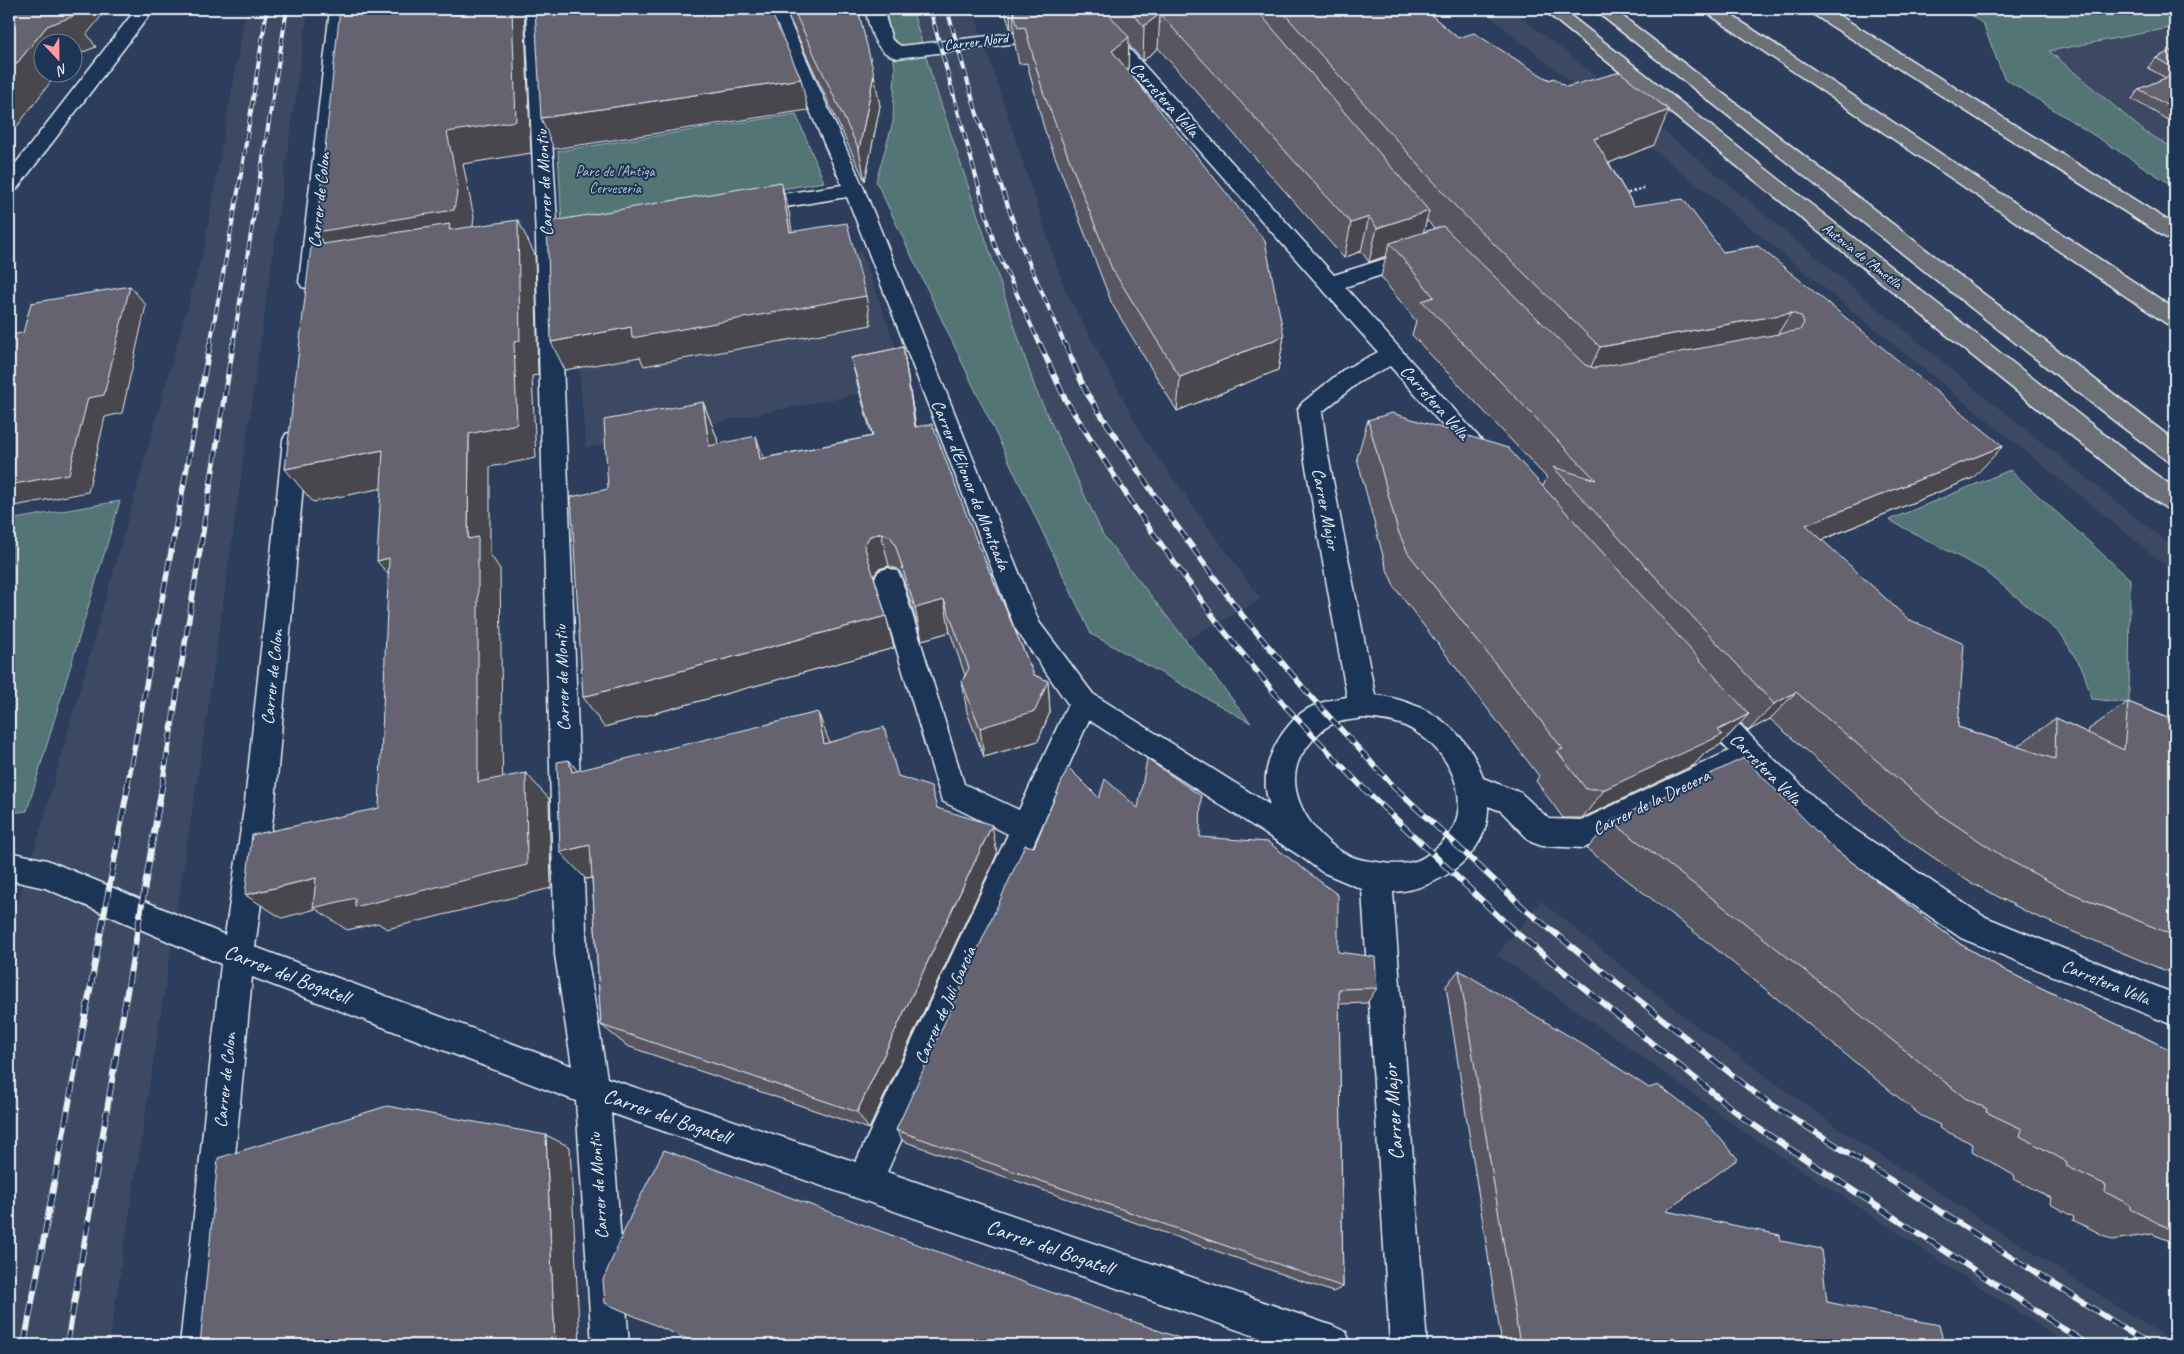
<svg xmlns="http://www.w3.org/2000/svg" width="2184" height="1354" font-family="Caveat,sans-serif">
<rect width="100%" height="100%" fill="#2c3e5c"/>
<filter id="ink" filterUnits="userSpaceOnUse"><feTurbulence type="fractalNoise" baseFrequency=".02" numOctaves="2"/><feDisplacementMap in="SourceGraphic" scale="10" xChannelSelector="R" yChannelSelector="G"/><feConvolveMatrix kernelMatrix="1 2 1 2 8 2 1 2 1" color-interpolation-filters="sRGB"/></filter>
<g filter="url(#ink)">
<g fill="#3d4962">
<polygon points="246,9 308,9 205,729 109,1345 9,1345 9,930 41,828 204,249"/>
<polygon points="912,9 973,9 1064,288 1145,440 1261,599 1186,640 1103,536 1035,388 932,77"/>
<polygon points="1481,9 1511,9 1645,115 1969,384 2175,549 2175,573"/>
<polygon points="2175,27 2175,149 2145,132 2048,51"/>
<polygon points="861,251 909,384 586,448 573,301"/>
<polygon points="1541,901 1690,1021 1842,1131 2175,1343 2175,1345 2069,1345 1744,1132 1651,1063 1497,955"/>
</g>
<g fill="#537575" stroke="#9eb3b6">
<polygon points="886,9 912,9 932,77 1035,388 1103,535 1251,723 1091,634 876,181 893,122 895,68"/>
<polygon points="1963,9 2175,9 2175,27 2049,51 2145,132 2175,149 2175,187 2004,78 1983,24"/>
<polygon points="796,114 824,182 562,226 558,151"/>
<polygon points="2010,470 2130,579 2129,703 2092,699 2083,670 2061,634 1984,570 1889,520"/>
<polygon points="120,501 27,811 9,813 9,520"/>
</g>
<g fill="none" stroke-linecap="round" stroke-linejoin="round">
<g stroke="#e8f1f8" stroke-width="3">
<g id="minor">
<polygon points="136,9 154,9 16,190 9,191 9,172"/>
<polygon points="330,9 348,9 321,282 318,287 310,289 302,287 299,282"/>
<path d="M526 9H544L558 238 587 955 607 1078 856 1162 1008 834 942 801 875 578 879 571 888 568 897 571 901 578 964 784 1019 810 1068 704 1015 628 847 197 749 213 742 211 739 206 742 201 749 199 842 185 766 9H784L864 189 1039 622 1093 694 1270 805C1257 773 1275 736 1300 714 1312 704 1332 699 1347 697L1303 450 1298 409 1302 403 1343 370 1378 352 1092 29 1078 9H1096L1104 21 1334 275 1419 248 1427 250 1430 255 1427 260 1345 287 1501 462 1498 468 1489 471 1480 468 1390 366 1359 382 1322 412 1327 450 1375 695C1424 701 1468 729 1483 778L1521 793 1549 819 1582 820 1729 751 1695 714 1691 706 1695 698 1705 694 1715 698 1760 746 1833 815 1983 916 2175 994V1026L1961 938 1813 835 1747 770 1584 848 1542 846 1531 842 1501 811 1488 806C1490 855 1437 890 1393 892L1427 1345H1390L1362 889 1322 872 1303 858 1089 720 887 1172 1333 1326 1346 1332 1351 1345H1281L611 1113 629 1345H592L576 1101 252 977 217 1345H180L221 964 45 888 9 880V852L47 860 225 935 245 802 283 440 286 434 295 431 304 434 307 440 275 802 255 947 572 1066 555 955 536 238ZM1363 718C1375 719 1389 720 1400 724 1438 738 1470 784 1455 824 1450 837 1438 847 1427 855 1416 864 1398 865 1384 863 1370 861 1356 860 1344 853 1309 833 1276 782 1308 746 1315 737 1322 728 1333 724 1343 720 1353 720 1363 718Z"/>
<path d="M865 9H883L892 40 901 46 1050 29 1056 30 1059 34 1056 38 1050 39 897 58C873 52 871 30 865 9Z"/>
</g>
</g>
<g stroke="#e8f1f8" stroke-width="3">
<g id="trunk">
<polygon points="1542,9 1562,9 2152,472 2175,488 2175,511 2166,508 2134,486"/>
<polygon points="1593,9 1613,9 2175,441 2175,463 2166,460 2117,423"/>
</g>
</g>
<g stroke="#e8f1f8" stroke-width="3">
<g id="motorway">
<polygon points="1701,9 1722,9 2175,309 2175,327 2167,324"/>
<polygon points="1808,9 1829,9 2175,225 2175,241 2168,239 1811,13"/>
</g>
</g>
<polyline stroke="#e8f1f8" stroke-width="2.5" stroke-dasharray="2.5 2.5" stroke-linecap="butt" points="1623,195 1646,187"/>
<use href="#minor" fill="#1d3557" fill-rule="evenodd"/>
<use href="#trunk" fill="#6b6f75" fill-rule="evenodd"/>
<use href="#motorway" fill="#6b6f75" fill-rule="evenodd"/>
<g stroke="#e8f1f8" stroke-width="4">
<g id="rail-far2">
<polyline points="930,9 995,246 1040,345"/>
<polyline points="947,9 976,111 1020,242 1065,345"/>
<polyline points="210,345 240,181 267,9"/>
<polyline points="233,345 287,9"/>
</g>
</g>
<g stroke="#e8f1f8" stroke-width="5.5">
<g id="rail-far1">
<polyline points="1040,344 1065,399 1135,508 1220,626 1286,707 1362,787"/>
<polyline points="1065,344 1086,392 1157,499 1242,615 1312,698 1394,787"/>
<polyline points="127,787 210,344"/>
<polyline points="162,787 233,344"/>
</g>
</g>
<g stroke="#e8f1f8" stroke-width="6">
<g id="rail">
<polyline points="1361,786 1514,931 1746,1120 2088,1345"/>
<polyline points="1393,786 1526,910 1760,1097 2150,1345"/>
<polyline points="24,1345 128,786"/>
<polyline points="67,1345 162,786"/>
</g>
</g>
<use href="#rail-far2" stroke="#1d3557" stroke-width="2.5" stroke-dasharray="8" stroke-linecap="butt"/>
<use href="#rail-far1" stroke="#1d3557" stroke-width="4" stroke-dasharray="11" stroke-linecap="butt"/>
<use href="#rail" stroke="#1d3557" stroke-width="4.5" stroke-dasharray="14" stroke-linecap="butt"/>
</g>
<g fill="#585660" stroke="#e8f1f8" fill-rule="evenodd">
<polygon points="785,9 858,9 880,106 865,181"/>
<path d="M1004 9H1424L1458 38 1566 87 1654 145 1609 163 1634 206 1723 252 1758 246 1973 478 1822 540 1958 727 2019 747V745L2056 718 2088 733 2089 729 2128 702 2174 720H2175V974L2154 966 2029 913 1968 881 1908 840 1770 719 1748 731 1741 723 1720 745 1705 753 1694 765 1582 818H1563L1536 781 1539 776 1395 588 1386 567 1357 458 1368 420 1543 486 1547 478 1412 335 1416 321 1381 277 1386 256 1369 262 1361 251 1344 258 1158 48 1143 61 1129 45 1128 71 1284 336 1278 370 1177 411 1112 304 1044 128 1027 63 1019 64 1015 45 1014 31H1011ZM1427 220 1434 229 1423 232Z"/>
<polygon points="2175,49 2175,124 2132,99 2139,89 2166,78 2148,68 2156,58"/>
<polygon points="903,347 916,427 977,542 1034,675 1048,681 1050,712 1038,741 984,757 967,712 962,682 965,675 950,632 922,640 903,577 898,569 889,566 878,569 874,577 894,648 604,727 608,489 703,402 717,438 718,444 764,458 872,436 860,394 851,358"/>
<polygon points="830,742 898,776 937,808 997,854 869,1129 627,1046 601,1025 592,878 586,879 569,760 577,771"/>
<polygon points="1099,798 1138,808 1338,952 1377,988 1367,1003 1339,1004 1343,1287 1333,1292 903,1141 896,1130 1034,847"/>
<polygon points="1611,821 1832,847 1960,944 2008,972 2175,1052 2175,1243 2152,1234 2113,1240 2073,1220 2074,1217 2050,1204 2051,1198 2014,1179 2015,1176 1972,1151 1973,1144 1939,1128 1940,1125 1920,1115 1711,945 1587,849"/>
<polygon points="1459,970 1666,1211 1781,1241 1827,1302 1944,1345 1502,1345 1446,986"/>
</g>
<g fill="#47464e" stroke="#e8f1f8">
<polygon points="65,9 107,9 87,34 96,47 72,56 72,42 42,42 42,72 58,72 9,137 9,73 47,26"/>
<polygon points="512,9 524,9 531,153 463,164 474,217 471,242 336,263 316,232 447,132"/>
<polygon points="1010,9 1073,9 1025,27 1013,9 1014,31 1011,31"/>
<polygon points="1160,14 1158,48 1143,61 1144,26"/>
<polygon points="1129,37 1128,73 1112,51"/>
<polygon points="874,74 880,106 865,181 859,150"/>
<polygon points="801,79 808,110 554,149 541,118"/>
<polygon points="1669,110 1654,145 1581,174 1594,139"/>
<polygon points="781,182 789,212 797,262 790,232"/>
<polygon points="1429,211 1420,245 1390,243 1386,256 1369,262 1377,228"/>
<polygon points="1369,217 1361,251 1344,258 1351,223"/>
<polygon points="518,220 535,255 538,375 532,376 536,458 490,467 490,554 500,569 503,808 478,782 468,539 469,434 514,342"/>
<polygon points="130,286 146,305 122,413 105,417 88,492 9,507 9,485 88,398"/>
<polygon points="866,296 871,325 644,366 640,357 565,370 551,342 631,327"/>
<polygon points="1791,313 1770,346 1585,380 1600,347"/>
<polygon points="1284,336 1278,370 1177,411 1180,377"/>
<polygon points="903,347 909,384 921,463 915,427"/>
<polygon points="703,402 717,438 723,481 709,446"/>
<polygon points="756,436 768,471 760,459"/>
<polygon points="2003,446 1973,478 1782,556 1806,525"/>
<polygon points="383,450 408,483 313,502 285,469"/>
<polygon points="881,533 889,566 878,569 873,579 864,545 870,536"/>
<polygon points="389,558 403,592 377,561"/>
<polygon points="944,600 950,632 922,640 915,608"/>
<polygon points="886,616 894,648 604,727 583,697"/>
<polygon points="1048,681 1050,712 1038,741 984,757 980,728"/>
<polygon points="1796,692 1770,719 1748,731 1774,704"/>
<polygon points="818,712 830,744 824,744"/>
<polygon points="1749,714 1720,745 1705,753 1694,765 1582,818 1605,789"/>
<polygon points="569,760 593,791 572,772"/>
<polygon points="526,773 549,799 551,888 387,929 378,923 347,930 316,909 282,918 245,895 316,878"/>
<polygon points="992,825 997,854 869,1129 857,1112"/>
<polygon points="590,845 615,872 586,879 560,852"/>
<polygon points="546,1135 570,1147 580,1345 555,1345"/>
</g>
<g fill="#666470" stroke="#e8f1f8">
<polygon points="9,9 66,9 74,16 47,26 9,73"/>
<polygon points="340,9 512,9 516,121 447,132 458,186 454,210 316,232"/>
<polygon points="535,9 770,9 801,79 541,118"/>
<polygon points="793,9 858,9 874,74 859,150"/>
<polygon points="1013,9 1104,9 1129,37 1112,51 1265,241 1284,336 1180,377 1112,269 1043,92 1025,27 1018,28"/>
<polygon points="1128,9 1256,9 1429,211 1377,228 1369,217 1351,223 1160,14 1144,26"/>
<polygon points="1280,9 1424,9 1458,38 1474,33 1549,80 1554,78 1566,87 1620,72 1669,110 1594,139 1634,206 1683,199 1723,252 1758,246 2003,446 1806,525 1908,619 1964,644 1958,727 2055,759 2056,718 2124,750 2128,702 2175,721 2175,936 2069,892 2005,858 1942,816 1796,692 1774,704 1553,467 1596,480 1422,301 1434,297 1390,243 1443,226 1585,365 1594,368 1800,330 1804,323 1801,316 1791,313 1600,347 1457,208"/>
<polygon points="2175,49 2175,69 2156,58"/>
<polygon points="2175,74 2175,110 2139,89"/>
<polygon points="781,182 790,232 847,223 866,296 632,338 631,327 551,342 547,222"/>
<polygon points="518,220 520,341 514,342 517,424 469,434 468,539 478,537 478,782 526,773 527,865 355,907 355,898 313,908 316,878 245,895 252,835 379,808 389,558 377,561 383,450 285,469 311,246 450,224 449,230"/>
<polygon points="130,286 104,395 88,398 69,474 9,485 9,335 23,333 31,303"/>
<polygon points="903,347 915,427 932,424 977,542 1034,675 1048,681 1035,711 980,728 962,682 969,668 944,600 915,608 895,544 890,536 881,533 870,536 864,545 886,616 583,697 571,497 608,489 604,420 703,402 709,446 756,436 760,459 873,436 851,358"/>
<polygon points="1392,413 1508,448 1749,714 1718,730 1722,735 1605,789 1586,789 1557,751 1563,749 1408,553 1398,531 1368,420"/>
<polygon points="818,712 824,744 884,727 898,776 931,787 937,808 992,825 857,1112 601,1025 590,845 560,852 557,762 569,760 572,772"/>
<polygon points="1744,758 1832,847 1960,944 2008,972 2175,1052 2175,1209 2174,1209 2172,1230 2130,1209 2130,1205 2105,1192 2106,1185 2066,1166 2067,1162 2020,1136 2022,1129 1986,1112 1987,1109 1965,1098 1742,921 1611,821"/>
<polygon points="1147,759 1201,796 1200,837 1268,842 1338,895 1338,952 1375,957 1377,988 1339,989 1343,1287 896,1130 1025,845 1034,847 1068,767 1099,798 1105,779 1138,808"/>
<polygon points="1459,970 1579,1042 1649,1088 1658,1085 1706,1122 1738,1159 1666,1211 1780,1235 1781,1241 1821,1249 1827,1302 1939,1325 1944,1345 1520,1345"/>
<polygon points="387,1106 546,1135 555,1345 200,1345 218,1158"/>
<polygon points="664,1150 880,1231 1199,1345 696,1345 696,1343 605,1303 603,1280 631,1215"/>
</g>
</g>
<g text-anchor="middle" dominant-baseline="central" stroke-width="4" stroke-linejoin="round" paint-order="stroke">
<g font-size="15" fill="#e8f1f8" stroke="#1d3557">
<text transform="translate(976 42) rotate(-7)">Carrer Nord</text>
<text transform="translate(1862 256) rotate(38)">Autovia de l'Ametlla</text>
</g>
<g font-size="15" fill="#b4c6ca" stroke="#1d3557">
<text x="615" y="171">Parc de l'Antiga<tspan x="615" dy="17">Cerveseria</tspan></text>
</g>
<g font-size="18" fill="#e8f1f8" stroke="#1d3557">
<text transform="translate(1165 99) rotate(48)">Carretera Vella</text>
<text transform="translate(544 183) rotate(-93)">Carrer de Montiu</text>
<text transform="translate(319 200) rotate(-84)">Carrer de Colon</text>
<text transform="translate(1435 402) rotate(48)">Carretera Vella</text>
<text transform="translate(971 485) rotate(68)">Carrer d'Elionor de Montcada</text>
<text transform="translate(1326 509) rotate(79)">Carrer Major</text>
<text transform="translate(272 677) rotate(-84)">Carrer de Colon</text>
<text transform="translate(562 678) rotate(-92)">Carrer de Montiu</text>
<text transform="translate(1766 769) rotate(45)">Carretera Vella</text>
<text transform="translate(1651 802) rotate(-26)">Carrer de la Drecera</text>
<text transform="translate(2106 982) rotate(22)">Carretera Vella</text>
<text transform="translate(945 1005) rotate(-66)">Carrer de Juli García</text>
<text transform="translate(225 1080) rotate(-84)">Carrer de Colon</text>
<text transform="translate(598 1186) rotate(-94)">Carrer de Montiu</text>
</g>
<g font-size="21" fill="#e8f1f8" stroke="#1d3557">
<text transform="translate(287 974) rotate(21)">Carrer del Bogatell</text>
<text transform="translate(1393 1112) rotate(-94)">Carrer Major</text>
<text transform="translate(667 1116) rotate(19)">Carrer del Bogatell</text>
<text transform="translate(1050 1247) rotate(19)">Carrer del Bogatell</text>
</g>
</g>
<rect width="2184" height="1354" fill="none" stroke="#1d3557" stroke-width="30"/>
<rect x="15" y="15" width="2154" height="1324" fill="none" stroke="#e8f1f8" stroke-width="2" filter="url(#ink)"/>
<g transform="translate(58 58) rotate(158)"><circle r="24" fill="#1d3557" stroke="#6e8097"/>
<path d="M0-4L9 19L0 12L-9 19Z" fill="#ff9aa2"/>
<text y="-8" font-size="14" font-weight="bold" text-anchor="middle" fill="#e8f1f8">N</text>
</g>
</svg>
